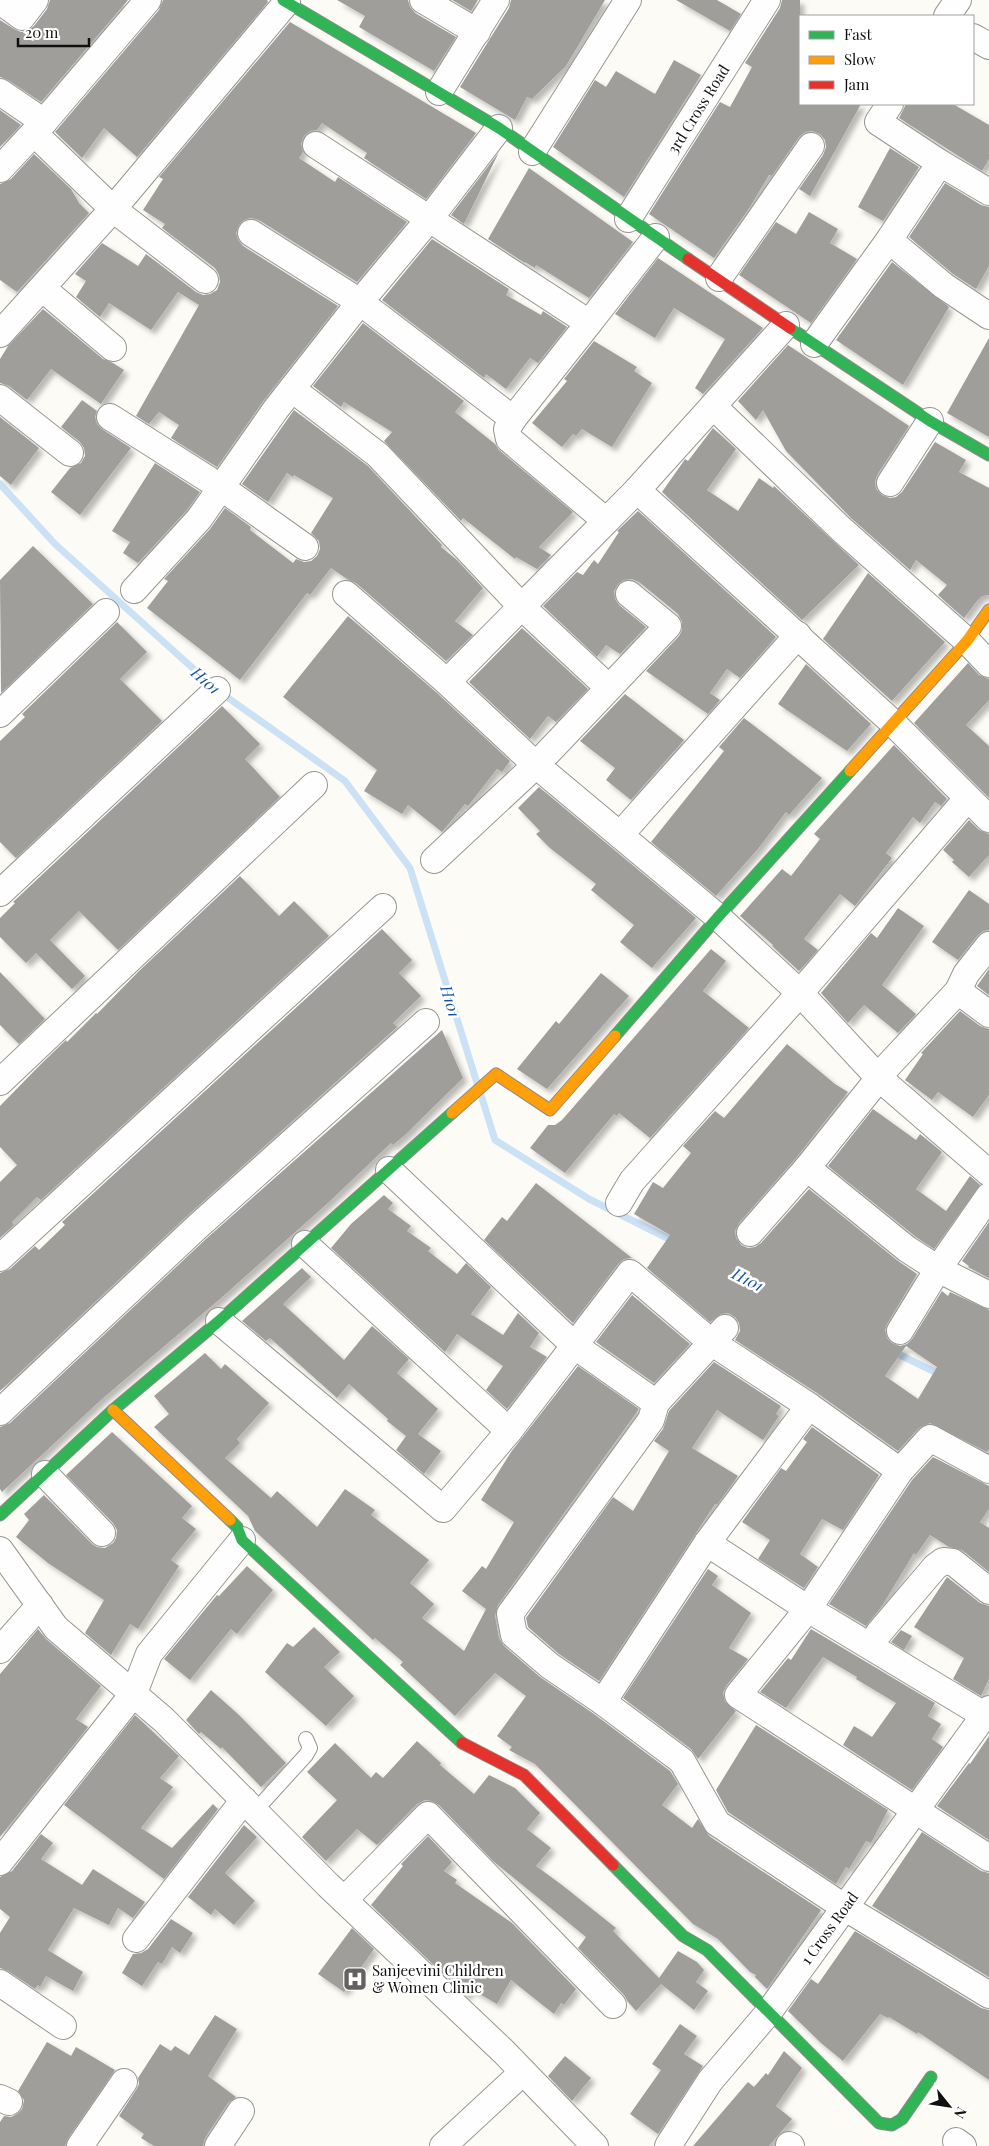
<svg xmlns="http://www.w3.org/2000/svg" width="989" height="2146" font-family="'Playfair Display',serif">
<defs>
<filter id="shadow"><feDropShadow dx="4.5" dy="4.5" stdDeviation="2.5" flood-color="#0004"/></filter>
</defs>
<rect width="100%" height="100%" fill="#fcfbf5"/>
<g fill="none" stroke-linecap="round" stroke-linejoin="round">
<g stroke="#cbe1f6" stroke-width="7">
<polyline points="0,484 55,544 217,690 345,781 410,868 477,1083"/>
<polyline points="481,1095 495,1140 589,1199 675,1242"/>
<polyline points="892,1351 941,1375"/>
</g>
</g>
<g fill="#a09e9a" fill-rule="evenodd" filter="url(#shadow)">
<polygon points="50,0 128,0 41,102 8,80 0,77 0,20 14,29 21,32 27,31 34,26 47,9"/>
<polygon points="163,0 267,0 268,2 137,157 104,128 82,158 55,132 159,10"/>
<polygon points="337,0 408,0 410,7 415,13 456,37 434,71 359,27 365,16"/>
<polygon points="452,0 478,0 471,11"/>
<polygon points="511,0 605,0 566,66 532,99 527,97 515,120 460,87 509,8"/>
<polygon points="676,0 717,0 741,14 730,31"/>
<polygon points="782,0 800,0 800,104 861,104 810,196 799,189 823,155 826,147 825,140 820,134 812,131 805,132 799,137 772,176 769,175 750,207 714,258 649,214 720,102 730,107 752,67 745,63 780,8"/>
<polygon points="290,22 476,133 426,199 364,158 367,153 322,123 317,130 310,131 304,136 301,144 303,152 299,158 335,182 338,177 407,222 357,282 259,220 251,218 244,220 239,225 236,233 238,240 243,246 338,306 264,400 217,467 171,438 179,425 159,412 149,424 136,416 199,305 178,292 151,330 109,303 100,317 76,297 86,281 75,274 102,243 138,266 146,254 196,292 203,295 210,294 217,290 220,282 219,275 215,268 162,228 165,224 143,210 163,179 159,177"/>
<polygon points="674,60 701,75 624,197 553,147 595,80 606,87 616,71 655,94"/>
<polygon points="906,104 953,104 989,125 989,159 982,171 899,118"/>
<polygon points="0,110 21,125 0,147"/>
<polygon points="890,148 919,167 883,221 858,207"/>
<polygon points="499,152 464,224 451,215"/>
<polygon points="34,154 71,189 79,203 89,213 17,292 0,280 0,184 11,179"/>
<polygon points="529,168 633,242 589,298 536,265 535,268 525,262 525,263 488,239"/>
<polygon points="945,183 981,205 989,207 989,266 976,289 953,274 909,237"/>
<polygon points="809,212 838,229 830,243 857,259 811,323 739,275 776,222 796,234"/>
<polygon points="432,239 509,289 506,295 541,315 543,311 567,327 538,363 530,358 506,389 486,374 484,378 382,300"/>
<polygon points="658,258 763,328 703,394 695,388 725,339 674,308 655,338 615,314"/>
<polygon points="892,262 949,307 903,385 836,340"/>
<polygon points="43,309 103,359 113,363 124,370 101,404 51,369 27,400 9,386 0,383 0,359 8,346"/>
<polygon points="363,323 464,401 455,412 495,444 499,450 573,512 539,547 551,555 537,569 516,557 515,559 463,518 461,521 384,441 392,432 344,402 341,407 313,386"/>
<polygon points="989,338 989,437 947,413"/>
<polygon points="594,341 637,367 634,371 652,383 612,447 582,429 576,436 573,434 562,447 532,423 567,381 564,379"/>
<polygon points="788,345 909,426 877,475 875,482 876,489 882,495 890,498 896,497 902,492 935,442 966,460 959,472 989,488 989,595 982,596 977,601 964,618 938,595 947,585 916,560 910,570 851,518 786,451 763,410 756,420 738,401"/>
<polygon points="82,400 97,411 95,417 97,424 102,429 131,448 80,515 51,492 70,468 81,463 85,456 84,448 80,442 61,427"/>
<polygon points="294,410 368,466 442,545 441,547 457,560 483,588 455,621 473,635 446,661 356,583 347,579 331,568 310,595 307,593 240,680 147,608 168,581 164,579 210,529 225,508 251,527 250,530 293,563 296,559 304,562 311,561 317,556 320,549 319,541 311,533 333,498 294,475 293,477 287,473 268,502 242,484"/>
<polygon points="0,417 39,448 11,485 0,476"/>
<polygon points="713,428 736,449 707,490 738,511 759,478 773,488 774,486 859,565 802,620 662,492 683,462 685,459 688,461"/>
<polygon points="155,463 200,492 187,510 138,563 123,553 130,542 112,531"/>
<polygon points="638,511 776,637 740,678 727,669 710,693 720,700 708,714 646,671 679,636 682,630 682,622 678,614 639,582 632,579 624,580 618,584 614,591 615,599 619,605 646,627 620,654 606,645 597,657 543,606 577,572 583,575 594,560 598,564 619,532 617,531"/>
<polygon points="33,546 93,604 1,693 0,580"/>
<polygon points="868,573 945,642 892,701 823,639"/>
<polygon points="348,616 437,693 510,761 502,772 497,769 468,806 465,804 442,832 408,805 402,814 364,791 377,770 283,697"/>
<polygon points="117,622 147,652 120,679 162,721 16,858 0,842 0,741 25,717 22,714"/>
<polygon points="522,628 588,689 556,722 548,716 530,739 469,682"/>
<polygon points="968,663 979,675 989,679 989,700 966,725 989,746 989,798 914,723"/>
<polygon points="806,664 871,724 847,751 778,704"/>
<polygon points="625,694 684,740 631,800 606,780 615,768 580,741"/>
<polygon points="222,706 260,744 245,759 280,797 118,950 79,911 50,940 85,976 72,989 36,953 26,963 0,937 0,918 15,903 13,902"/>
<polygon points="744,718 822,778 789,815 786,812 758,849 716,896 651,842 724,751 719,747"/>
<polygon points="894,745 947,799 941,806 935,802 920,823 913,817 886,853 892,858 855,906 840,894 804,939 818,950 799,971 772,946 773,945 740,916 782,869 791,876 820,839 814,834"/>
<polygon points="539,787 696,918 652,968 620,942 634,925 591,890 596,884 550,848 536,834 540,831 518,808"/>
<polygon points="969,820 979,830 989,834 989,855 969,877 952,862 954,860 943,850"/>
<polygon points="240,876 279,916 294,901 329,936 41,1200 37,1197 12,1222 14,1225 0,1238 0,1182 17,1165 0,1147 0,1106 40,1065 66,1040 67,1042 96,1013 97,1014 139,971"/>
<polygon points="969,890 989,904 989,930 983,931 978,935 958,960 932,942"/>
<polygon points="898,908 924,926 882,985 916,1014 898,1033 864,1005 848,1023 821,993 871,933 877,938"/>
<polygon points="382,929 412,960 399,973 421,996 393,1023 397,1027 187,1216 0,1391 0,1273 10,1269 35,1246 39,1250 65,1225 62,1222"/>
<polygon points="711,949 726,961 703,991 749,1028 650,1138 619,1113 617,1116 614,1114 565,1173 530,1148 548,1125 555,1125 562,1120"/>
<polygon points="989,969 989,995 977,986"/>
<polygon points="0,972 45,1019 19,1044 0,1025"/>
<polygon points="601,973 629,996 547,1089 517,1069 556,1021 559,1024"/>
<polygon points="960,1011 980,1026 989,1029 989,1095 973,1117 938,1092 932,1100 905,1080 923,1054 921,1053"/>
<polygon points="442,1030 463,1078 405,1135 393,1145 391,1143 328,1203 220,1299 102,1399 2,1492 0,1489 0,1427 10,1423 207,1238"/>
<path d="M787 1044 835 1084 848 1092 796 1158 739 1223 735 1231 736 1238 741 1245 748 1248 755 1247 761 1243 809 1189 898 1261 917 1274 887 1324 885 1330 887 1338 892 1343 900 1346 907 1344 912 1339 942 1291 948 1296 950 1292 989 1310V1449L987 1452 930 1423 919 1428 898 1451 817 1393 735 1340 740 1331 739 1323 735 1317 728 1313 721 1314 710 1322 647 1268 670 1235 634 1214 653 1182 663 1188 691 1153 683 1146 715 1111 724 1118ZM906 1346 937 1367 918 1399 885 1376Z"/>
<polygon points="873,1109 916,1140 920,1134 942,1152 916,1189 946,1211 970,1176 980,1185 934,1249 916,1237 828,1166"/>
<polygon points="536,1183 632,1258 624,1259 618,1264 573,1323 484,1240 502,1217 507,1221"/>
<polygon points="384,1195 393,1203 388,1209 411,1226 407,1231 431,1248 428,1251 457,1274 466,1263 491,1287 471,1314 503,1335 518,1313 539,1333 530,1347 547,1357 507,1409 486,1390 503,1366 457,1334 445,1352 331,1248 351,1224"/>
<polygon points="989,1222 989,1278 968,1267 969,1266 962,1261"/>
<polygon points="302,1268 311,1277 283,1304 344,1360 372,1326 409,1359 397,1373 438,1409 418,1434 441,1451 424,1474 396,1450 406,1436 387,1421 388,1419 349,1384 337,1398 270,1338 266,1341 242,1321"/>
<polygon points="632,1295 690,1344 654,1383 596,1342"/>
<polygon points="205,1353 221,1369 225,1364 269,1403 237,1439 240,1443 225,1458 271,1498 277,1491 317,1527 345,1489 375,1510 371,1515 429,1560 410,1583 434,1604 422,1618 464,1651 486,1609 462,1591 482,1566 486,1569 514,1522 481,1500 511,1452 578,1366 639,1409 498,1605 495,1616 499,1638 504,1646 540,1677 594,1714 670,1771 678,1784 662,1805 692,1828 698,1819 709,1836 821,1910 767,1989 755,1977 756,1975 750,1972 718,1939 693,1924 535,1764 509,1750 512,1747 497,1736 526,1696 495,1673 455,1716 400,1665 403,1662 375,1638 373,1640 255,1531 248,1516 154,1427 169,1414 154,1396"/>
<polygon points="714,1362 781,1406 776,1414 779,1416 763,1440 717,1410 692,1448 738,1476 717,1505 715,1504 599,1681 559,1654 528,1627 526,1618 613,1497 633,1511 669,1451 654,1441 663,1429 669,1411"/>
<polygon points="812,1427 879,1475 843,1530 822,1519 800,1554 818,1567 804,1588 758,1559 770,1540 742,1522 781,1468 786,1471 807,1442 803,1439"/>
<polygon points="112,1432 192,1506 182,1518 196,1529 171,1560 179,1566 138,1629 130,1624 111,1655 85,1633 104,1600 48,1563 16,1537 29,1520 24,1514 44,1495 92,1544 97,1547 105,1548 113,1543 116,1538 117,1530 113,1523 66,1475"/>
<polygon points="933,1457 989,1486 989,1509 980,1522 989,1528 989,1572 962,1550 949,1547 930,1535 916,1555 914,1553 882,1606 866,1626 829,1604 912,1480"/>
<polygon points="247,1566 273,1590 237,1634 231,1629 190,1680 164,1659 217,1595 219,1596"/>
<polygon points="708,1569 718,1576 712,1585 751,1613 729,1648 748,1659 726,1686 723,1693 725,1702 736,1711 698,1759 691,1749 623,1698"/>
<polygon points="947,1577 980,1603 989,1606 989,1679 981,1696 953,1679 964,1658 914,1627"/>
<polygon points="314,1627 340,1652 324,1667 354,1696 326,1726 265,1672 287,1643 293,1647"/>
<polygon points="38,1629 46,1639 101,1686 76,1719 88,1727 0,1837 0,1674"/>
<polygon points="811,1629 935,1703 928,1716 941,1724 932,1739 943,1747 912,1790 843,1745 854,1726 872,1737 896,1703 856,1679 857,1677 823,1657 786,1708 760,1692 788,1658 791,1660"/>
<polygon points="901,1630 912,1636 904,1650 891,1642"/>
<polygon points="211,1690 239,1715 286,1763 261,1787 222,1747 221,1749 201,1732 199,1734 186,1720"/>
<polygon points="135,1715 179,1756 160,1778 173,1787 141,1828 172,1848 213,1804 218,1809 164,1879 64,1805"/>
<polygon points="756,1725 888,1810 871,1843 866,1841 849,1869 846,1867 836,1884 728,1812 716,1790"/>
<polygon points="989,1736 989,1840 937,1806 969,1763 970,1764"/>
<polygon points="417,1741 441,1763 440,1765 474,1794 489,1775 515,1788 540,1813 527,1829 551,1848 536,1866 562,1885 616,1928 613,1931 659,1978 678,1951 697,1962 704,1970 696,1982 708,1991 694,2010 661,1984 636,2011 628,2002 624,1995 578,1948 586,1937 493,1861 439,1805 432,1801 425,1800 417,1804 377,1845 357,1829 326,1861 302,1837 337,1800 307,1772 335,1743 371,1778 376,1772 383,1778"/>
<polygon points="244,1825 257,1837 225,1873 255,1901 234,1925 215,1909 211,1915 188,1897"/>
<polygon points="922,1832 981,1871 989,1873 989,1977 872,1906"/>
<polygon points="41,1834 53,1843 41,1859 82,1885 93,1869 145,1902 133,1918 118,1908 109,1925 74,1908 48,1950 83,1972 73,1991 46,1976 40,1987 38,1985 35,1989 8,1971 0,1968 0,1933 10,1917 0,1909 0,1877 12,1871"/>
<polygon points="428,1836 452,1862 444,1871 457,1880 455,1883 512,1923 576,1989 564,2005 561,2003 554,2014 511,1980 497,2004 471,1989 466,1996 371,1905 403,1866 401,1864"/>
<polygon points="171,1919 193,1933 180,1953 172,1947 162,1964 158,1962 142,1986 122,1973 133,1954 141,1953 148,1949"/>
<polygon points="352,1928 374,1949 344,1992 318,1974"/>
<polygon points="855,1931 981,2008 989,2010 989,2080 918,2032 917,2034 889,2017 888,2018 880,2014 843,2061 821,2043 788,2011 811,1979 818,1984"/>
<polygon points="215,2015 237,2029 208,2076 236,2097 228,2103 205,2138 203,2146 154,2146 141,2138 144,2134 119,2116 136,2090 139,2084 138,2078 160,2044 171,2051 175,2046 189,2055"/>
<polygon points="680,2024 697,2036 684,2054 703,2066 658,2134 630,2114 661,2070 652,2064"/>
<polygon points="47,2042 71,2056 76,2047 115,2070 68,2138 65,2146 0,2146 0,2122 4,2116 11,2117 17,2114 22,2109 24,2100 18,2091"/>
<polygon points="784,2051 802,2068 776,2106 792,2119 769,2146 693,2146 748,2082 754,2087 766,2073 768,2075"/>
<polygon points="565,2056 591,2078 572,2101 548,2076"/>
</g>
<g fill="none" stroke-linecap="round" stroke-linejoin="round">
<g stroke="#969693" stroke-width="16">
<polyline id="lane" points="255,1811 306,1755 310,1748 306,1739"/>
</g>
<g stroke="#969693" stroke-width="28">
<g id="street">
<polyline points="423,0 477,32"/>
<polyline points="0,1 22,17 35,0"/>
<polyline points="947,16 958,0"/>
<polyline points="973,37 989,46"/>
<polyline points="0,92 44,122"/>
<polyline points="439,92 496,0"/>
<polyline points="890,104 878,122 940,163 989,192"/>
<polyline points="34,133 113,209 205,280"/>
<polyline points="316,145 589,323 656,237"/>
<polyline points="532,152 628,0"/>
<polyline points="0,169 44,122 148,0"/>
<polyline points="628,219 767,0"/>
<polyline points="251,233 360,302 513,419 589,323"/>
<polyline points="889,240 944,286 989,316"/>
<polyline points="719,278 811,146"/>
<polyline points="42,288 113,348"/>
<polyline points="786,325 637,490 892,722 989,819"/>
<polyline points="0,334 113,209 287,2"/>
<polyline points="814,344 889,240 940,163"/>
<polyline points="292,389 378,455 522,607 609,688"/>
<polyline points="0,398 70,453"/>
<polyline points="713,406 841,529 967,641 989,664"/>
<polyline points="110,417 222,488 305,547"/>
<polyline points="513,419 507,429 509,439 606,521"/>
<polyline points="890,483 930,421"/>
<polyline points="637,490 447,682 536,765 718,917 800,993 879,1078 989,1173"/>
<polyline points="134,590 199,519 276,409 360,302 430,218 499,128"/>
<polyline points="346,594 447,682"/>
<polyline points="0,714 106,612"/>
<polyline points="620,835 798,635"/>
<polyline points="434,860 536,765 668,626 629,594"/>
<polyline points="0,893 217,690"/>
<polyline points="958,991 989,1014"/>
<polyline points="0,1082 314,785"/>
<polyline points="807,1168 907,1249 938,1269 989,1295"/>
<polyline points="389,1170 575,1346 656,1403"/>
<polyline points="619,1203 632,1181 800,993 967,799"/>
<polyline points="750,1233 807,1168 879,1078 885,1069 958,991 966,974 989,945"/>
<polyline points="305,1244 509,1431 630,1273 711,1342 809,1406"/>
<polyline points="0,1258 383,907"/>
<polyline points="219,1321 443,1509 509,1431"/>
<polyline points="725,1328 656,1403 651,1420 510,1614 514,1635 550,1666 603,1702 707,1543 809,1406 900,1471"/>
<polyline points="900,1331 938,1269 989,1196"/>
<polyline points="0,1412 197,1227 426,1022"/>
<polyline points="989,1470 930,1438 900,1471 808,1609 738,1695 989,1858"/>
<polyline points="45,1474 102,1533"/>
<polyline points="707,1543 808,1609 984,1715"/>
<polyline points="0,1550 56,1628 164,1720 328,1885 504,2052 595,2146"/>
<polyline points="878,1634 935,1567 943,1561 953,1562 989,1591"/>
<polyline points="0,1650 40,1605"/>
<polyline points="603,1702 682,1761 717,1823 844,1907 989,1995"/>
<polyline points="0,1862 134,1693 149,1654 242,1540"/>
<polyline points="344,1900 428,1815 613,2005"/>
<polyline points="136,1939 244,1800"/>
<polyline points="0,1983 63,2026"/>
<polyline points="0,2098 9,2102"/>
<polyline points="956,2141 963,2146"/>
<polyline points="789,2145 791,2146"/>
<polyline points="80,2146 124,2082"/>
<polyline points="218,2146 241,2111"/>
<polyline points="443,2146 523,2072"/>
<polyline points="668,2146 710,2081 768,2013 989,1709"/>
</g>
</g>
<g stroke="#8d8c8a" stroke-width="13">
<g id="fast">
<polyline points="283,0 499,128 688,259"/>
<polyline points="790,328 930,421 989,455"/>
<polyline points="615,1036 718,917 850,771"/>
<polyline points="0,1515 113,1410 219,1321 452,1113"/>
<polyline points="230,1520 237,1527 242,1540 462,1743"/>
<polyline points="613,1865 683,1936 707,1950 879,2123 892,2125 902,2119 931,2077"/>
</g>
</g>
<g stroke="#8d8c8a" stroke-width="13">
<g id="slow">
<polyline points="850,771 967,641 989,610"/>
<polyline points="452,1113 496,1074 550,1110 615,1036"/>
<polyline points="113,1410 230,1520"/>
</g>
</g>
<g stroke="#8d8c8a" stroke-width="13">
<g id="jam">
<polyline points="688,259 790,328"/>
<polyline points="462,1743 524,1775 613,1865"/>
</g>
</g>
<use href="#lane" stroke="#fffefe" stroke-width="14"/>
<use href="#street" stroke="#fffefe" stroke-width="26"/>
<use href="#fast" stroke="#30b455" stroke-width="11"/>
<use href="#slow" stroke="#ff9f0a" stroke-width="11"/>
<use href="#jam" stroke="#e5322d" stroke-width="11"/>
</g>
<defs>
<g id="hospital-square" transform="scale(1.25)"><rect x="-9" y="-9" width="18" height="18" rx="4" fill="#636260" stroke="#fff"/><path d="M-5-5h3v3.5h4V-5h3V5h-3V1.5h-4V5h-3Z" fill="#fff"/></g>
</defs>
<g fill-rule="evenodd">
<use href="#hospital-square" x="355" y="1979"/>
</g>
<g text-anchor="middle" dominant-baseline="central" stroke-width="5" stroke-linejoin="round" paint-order="stroke">
<g font-size="15" fill="#101010" stroke="#fff">
<text transform="translate(698 109) rotate(-58)">3rd Cross Road</text>
<text transform="translate(829 1928) rotate(-54)">1 Cross Road</text>
</g>
<g font-size="15" fill="#101010" stroke="#fff" text-anchor="start">
<text x="372" y="1970">Sanjeevini Children<tspan x="372" dy="17">&amp; Women Clinic</tspan></text>
</g>
<g font-size="16" font-style="italic" fill="#1553a5" stroke="#fff">
<text transform="translate(206 680) rotate(41)">H101</text>
<text transform="translate(451 1001) rotate(73)">H101</text>
<text transform="translate(748 1279) rotate(27)">H101</text>
</g>
</g>
<rect x="799" y="15" width="175" height="90" fill="#ffffff" stroke="#9f9f9f"/>
<rect x="809" y="31" width="25" height="8" fill="#30b455" stroke="#9f9f9f"/>
<text x="844" y="40" font-size="15" fill="#101010">Fast</text>
<rect x="809" y="56" width="25" height="8" fill="#ff9f0a" stroke="#9f9f9f"/>
<text x="844" y="65" font-size="15" fill="#101010">Slow</text>
<rect x="809" y="81" width="25" height="8" fill="#e5322d" stroke="#9f9f9f"/>
<text x="844" y="90" font-size="15" fill="#101010">Jam</text>
<g transform="translate(949 2106) rotate(120)" stroke="#ffffff" stroke-width="4" paint-order="stroke">
<path d="M0-4L9 19L0 12L-9 19Z" fill="#101010"/>
<text y="-8" font-size="14" font-weight="bold" text-anchor="middle" fill="#101010">N</text>
</g>
<path d="M18 38v8h71v-8" fill="none" stroke="#101010" stroke-width="2.5"/>
<text x="25" y="38" font-size="15" fill="#101010" stroke="#ffffff" stroke-width="4" paint-order="stroke">20 m</text>
</svg>
